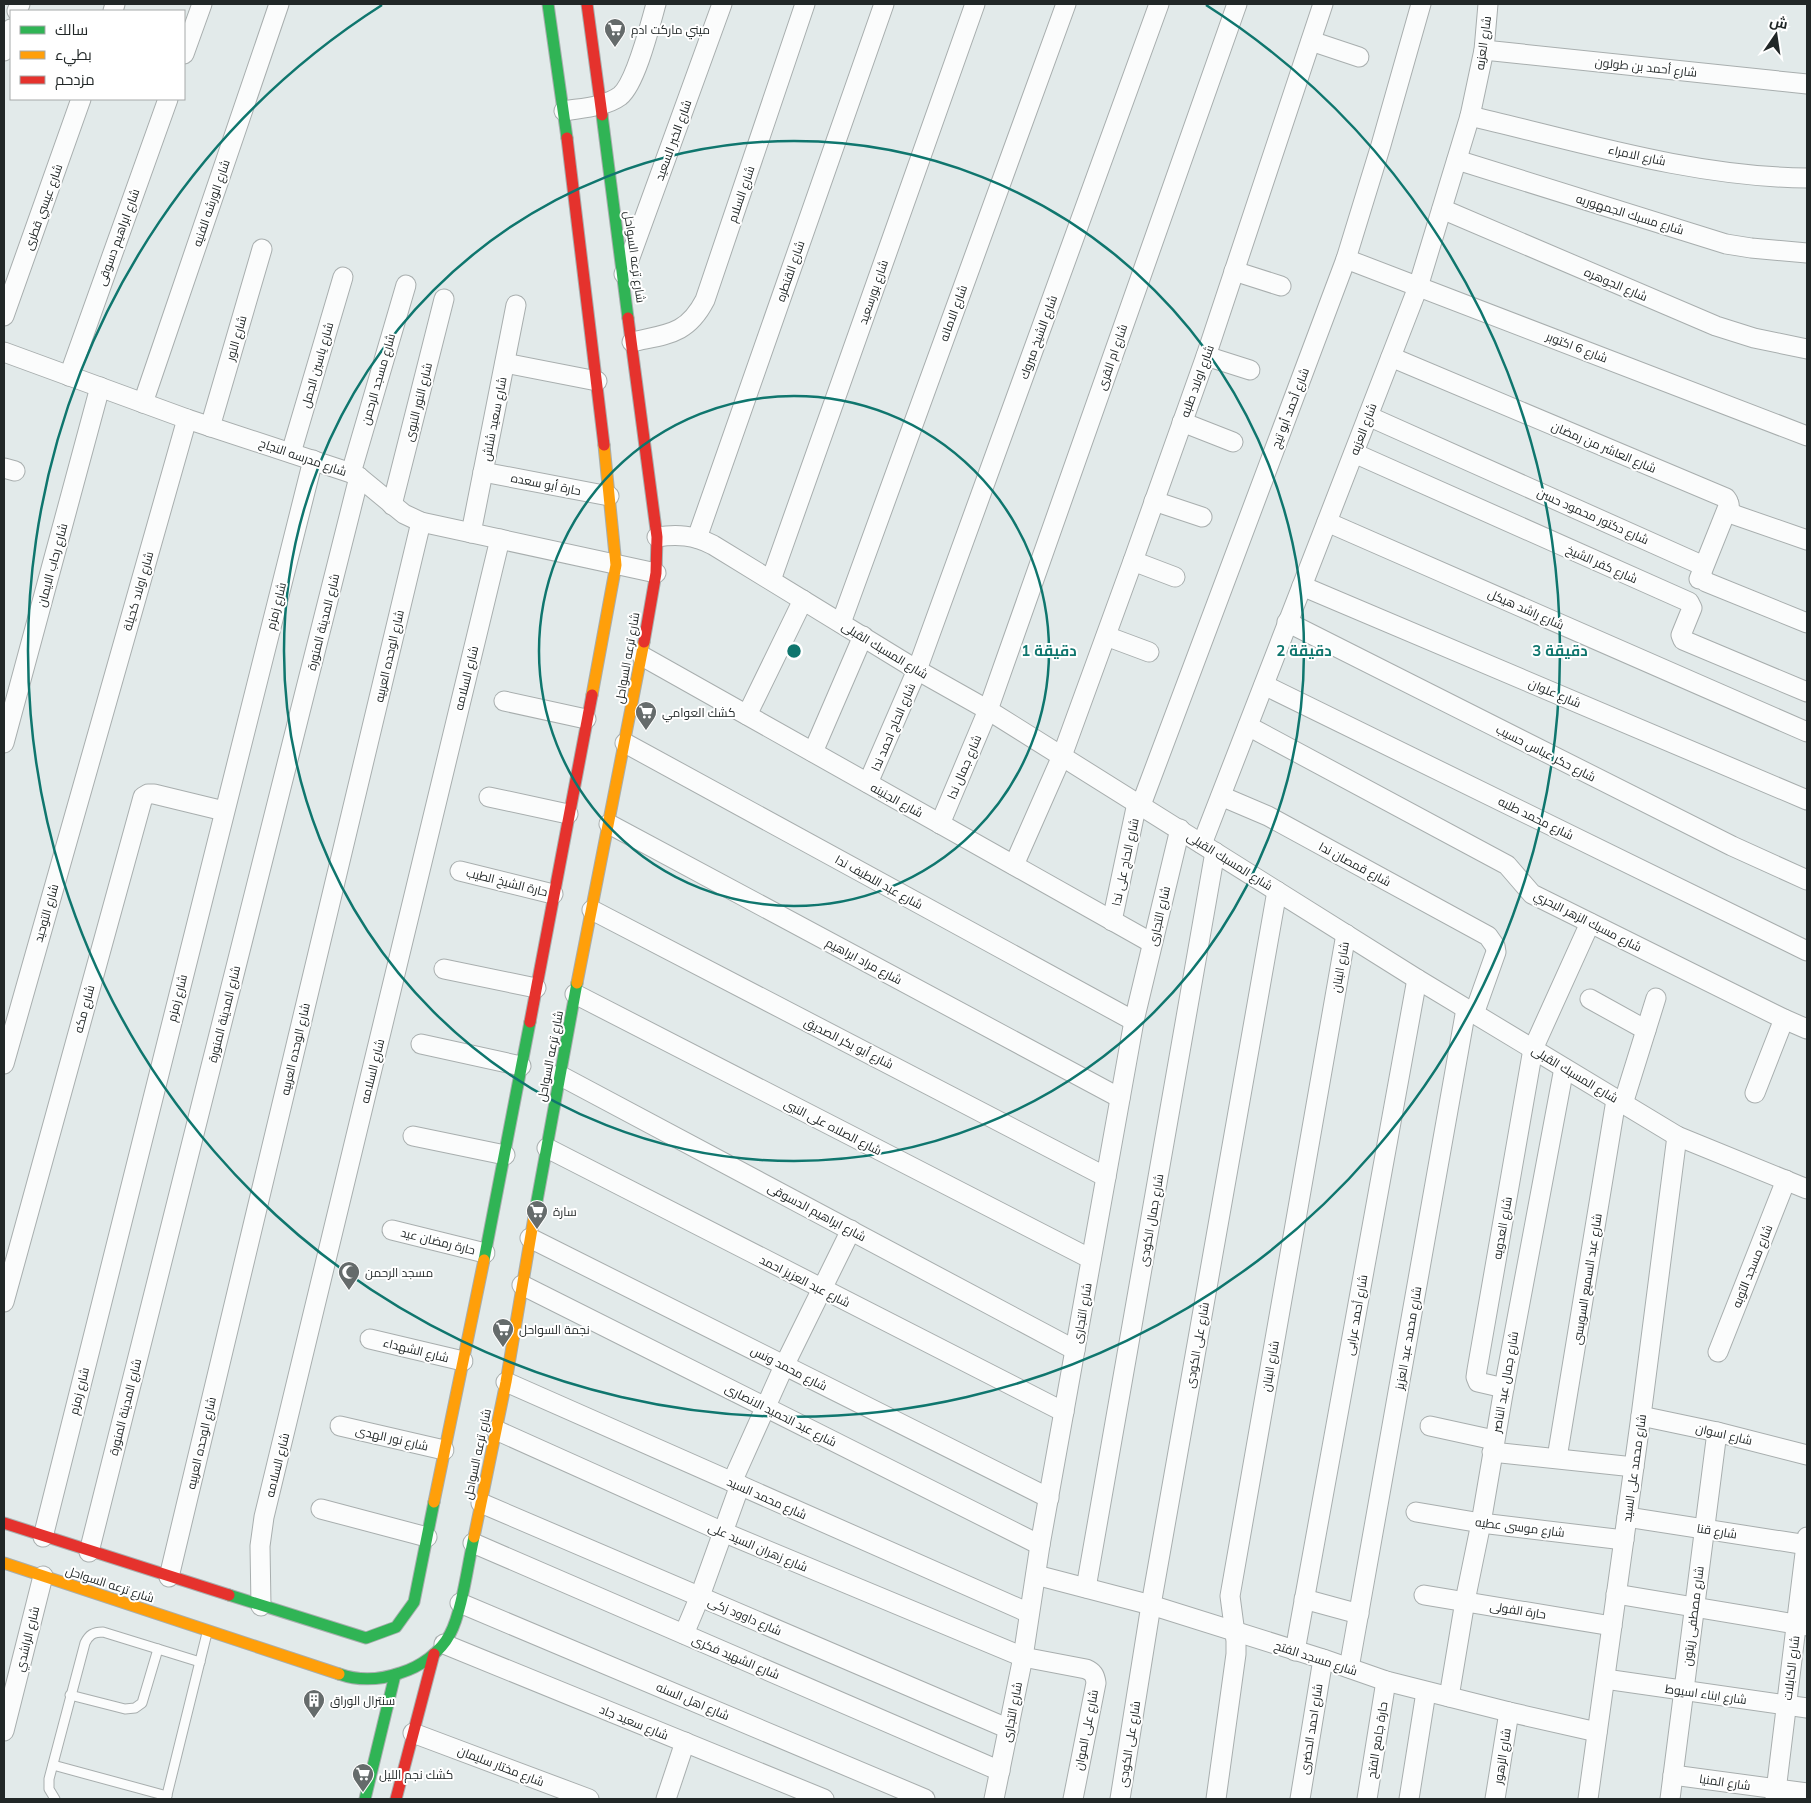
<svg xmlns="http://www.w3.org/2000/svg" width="1811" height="1803" font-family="Mulish,Cairo,sans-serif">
<rect width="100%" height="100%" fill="#e2eaea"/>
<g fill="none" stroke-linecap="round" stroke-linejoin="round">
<g stroke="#a8aeae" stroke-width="11">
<g id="lane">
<polyline points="70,1695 125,1709 135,1708 142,1703 158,1649"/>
<polyline points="53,1765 167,1796"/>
<path d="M55 1799 49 1789V1779L85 1643C89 1635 93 1632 103 1632L200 1662"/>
<polyline points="166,1799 207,1633"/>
</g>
</g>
<g stroke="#a8aeae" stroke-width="21">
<g id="street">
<polyline points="17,11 20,4"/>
<polyline points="113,11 115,4"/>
<polyline points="1311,41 1359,57"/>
<polyline points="1484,50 1807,84"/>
<polyline points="4,51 11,29"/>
<polyline points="184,54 202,4"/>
<path d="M564 111C581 108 605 107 620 96 636 83 650 25 656 4"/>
<path d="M1470 116C1581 142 1693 177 1807 178"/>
<polyline points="1457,160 1726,244 1751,248 1807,253"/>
<polyline points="1442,209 1716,326 1754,338 1807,349"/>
<polyline points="1346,259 1807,436"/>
<polyline points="1234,271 1281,286"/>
<polyline points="624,274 722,4"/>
<polyline points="4,316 81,99"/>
<path d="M632 342C667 334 687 335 705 300L805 4"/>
<polyline points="4,352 187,419 351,473 359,477 404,514 421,522 656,573"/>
<polyline points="1206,356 1250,370"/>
<polyline points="1391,357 1726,498 1728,501 1730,511 1735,515 1807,540"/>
<polyline points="505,363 597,381"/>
<polyline points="69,376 168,99"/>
<polyline points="143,403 279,4"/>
<polyline points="1368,416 1697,563 1701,566 1702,577 1706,582 1807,623"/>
<polyline points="1182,422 1233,442"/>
<polyline points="210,427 262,249"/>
<polyline points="291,453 343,277"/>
<polyline points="1354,453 1689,602 1692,608 1681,635 1683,640 1807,692"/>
<polyline points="4,468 15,471"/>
<polyline points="483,472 609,496"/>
<polyline points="351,473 406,285"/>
<polyline points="1154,501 1202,517"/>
<polyline points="392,505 444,299"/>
<polyline points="1327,522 1807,732"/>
<polyline points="471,533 516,305"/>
<path d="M657 537C677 534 694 535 713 545L917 670 988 710 1417 979 1677 1136 1807 1189"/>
<polyline points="697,538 884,4"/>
<polyline points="1133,561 1175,577"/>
<polyline points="1699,579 1729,504"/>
<polyline points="771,580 975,4"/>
<polyline points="1302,586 1807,800"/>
<polyline points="1287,622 1732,846 1807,880"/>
<polyline points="841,623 1066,4"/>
<polyline points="1106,636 1149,652"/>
<polyline points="642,656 1152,943"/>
<polyline points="1264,685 1807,951"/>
<polyline points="504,701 586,719"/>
<polyline points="747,715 803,600"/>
<polyline points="1248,726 1507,865 1532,894 1784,1019 1807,1029"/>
<polyline points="4,743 100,387"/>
<polyline points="625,743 1134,1021"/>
<polyline points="813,752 863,636"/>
<polyline points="868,783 917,670 1159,4"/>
<polyline points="1221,796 1268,816 1488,936 1495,946 1496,952 1474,1014"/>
<polyline points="489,797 568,814"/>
<polyline points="1141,805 1346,259 1381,145 1421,4"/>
<polyline points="609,824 1120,1098"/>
<polyline points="940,824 988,710 1237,4"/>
<polyline points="1202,844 1418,287 1470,116 1484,50 1488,4"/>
<polyline points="1014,865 1062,756 1133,561 1206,356 1323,4"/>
<polyline points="460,871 553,894"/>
<polyline points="592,910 1106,1177"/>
<polyline points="1112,921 1137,803"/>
<polyline points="444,969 536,988"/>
<polyline points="575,994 1091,1259"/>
<polyline points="1590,999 1646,1030"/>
<polyline points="421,1044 521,1066"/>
<polyline points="4,1064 187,419"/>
<polyline points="559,1075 1075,1350"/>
<polyline points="1755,1093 1784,1019"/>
<polyline points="1623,1104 1656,998"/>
<polyline points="413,1136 505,1155"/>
<polyline points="547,1148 1064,1412"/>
<polyline points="392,1230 485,1253"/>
<polyline points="530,1238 1049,1498"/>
<polyline points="522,1285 1040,1545"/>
<polyline points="4,1302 143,797 148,794 154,794 224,811"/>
<polyline points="370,1339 463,1361"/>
<polyline points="1718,1352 1786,1180"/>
<polyline points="506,1382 1029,1613"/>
<polyline points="1504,1388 1478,1382 1476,1377 1477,1370 1533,1049 1590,923"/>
<polyline points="1641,1416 1717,1432 1807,1455"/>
<polyline points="340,1426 444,1450"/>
<polyline points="1430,1426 1494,1440"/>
<path d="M496 1430 723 1532 1023 1657 1086 1669C1093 1672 1095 1675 1096 1683L1073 1799"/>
<polyline points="1492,1452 1634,1467"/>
<polyline points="1557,1458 1616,1100"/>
<polyline points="732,1482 784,1366 851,1230"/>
<polyline points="481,1503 1009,1729"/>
<polyline points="321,1509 427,1537"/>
<polyline points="1416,1512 1481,1523 1624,1540"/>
<polyline points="1627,1517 1807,1545"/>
<polyline points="43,1537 313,460"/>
<polyline points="473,1543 1000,1771"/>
<polyline points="89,1552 359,477"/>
<polyline points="1036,1575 1151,1605 1323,1659 1386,1681 1509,1712 1597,1732"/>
<polyline points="169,1577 421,522"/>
<polyline points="1086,1588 1215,852"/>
<polyline points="1616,1594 1807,1626"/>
<polyline points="1424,1595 1612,1626"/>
<polyline points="1304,1599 1359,1614"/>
<polyline points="460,1603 925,1799"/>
<polyline points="261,1606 260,1546 264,1517 500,539"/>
<polyline points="684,1634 700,1596 740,1485"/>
<polyline points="444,1644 824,1799"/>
<polyline points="1295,1651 1417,979"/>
<polyline points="1349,1668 1466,1009"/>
<polyline points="1605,1679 1807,1708"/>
<polyline points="1449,1697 1465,1601 1481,1523 1504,1388 1564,1068"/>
<polyline points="4,1731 43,1576"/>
<polyline points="413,1733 589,1799"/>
<polyline points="1673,1775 1807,1793"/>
<polyline points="666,1799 685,1742"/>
<polyline points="994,1799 1023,1657 1040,1545 1134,1021 1180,829"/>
<polyline points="1120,1799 1151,1605 1277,891"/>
<polyline points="1216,1799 1236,1654 1236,1641 1230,1596 1346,934"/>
<polyline points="1300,1799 1323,1659"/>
<polyline points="1367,1799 1386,1681"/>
<polyline points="1409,1799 1426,1692"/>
<polyline points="1495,1799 1509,1712"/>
<polyline points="1588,1799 1641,1416 1677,1136"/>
<polyline points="1670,1799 1717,1432"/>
<polyline points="1775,1799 1807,1537"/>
</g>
</g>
<g stroke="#a8aeae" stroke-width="13">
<g id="fast">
<polyline points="548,4 567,138"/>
<polyline points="602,115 628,318"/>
<polyline points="534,1217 577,983"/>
<polyline points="484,1260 530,1022"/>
<polyline points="229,1595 366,1638 396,1627 414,1602 434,1502"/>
<path d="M339 1674C359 1681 380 1680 400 1673 420 1667 440 1653 450 1634 462 1612 468 1563 474 1537"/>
<polyline points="365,1799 395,1675"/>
</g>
</g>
<g stroke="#a8aeae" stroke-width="13">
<g id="slow">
<polyline points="592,695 616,565 604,445"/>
<polyline points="577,983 644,642"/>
<polyline points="434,1502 484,1260"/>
<polyline points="474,1537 506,1382 534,1217"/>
<polyline points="4,1563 339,1674"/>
</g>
</g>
<g stroke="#a8aeae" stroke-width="13">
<g id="jam">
<polyline points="587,4 602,115"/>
<polyline points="567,138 604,445"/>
<polyline points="628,318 657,537 656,573 644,642"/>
<polyline points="530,1022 592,695"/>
<polyline points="4,1523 229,1595"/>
<polyline points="396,1799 434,1654"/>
</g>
</g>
<use href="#lane" stroke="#fbfcfc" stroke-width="9"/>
<use href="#street" stroke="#fbfcfc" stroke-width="19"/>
<use href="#fast" stroke="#30b455" stroke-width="11"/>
<use href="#slow" stroke="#ff9f0a" stroke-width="11"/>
<use href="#jam" stroke="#e5322d" stroke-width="11"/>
</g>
<g fill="none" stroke="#0f766e" stroke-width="2.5">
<circle cx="794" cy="651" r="255"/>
<circle cx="794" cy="651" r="510"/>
<path d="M1206 5A766 766 0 1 1 382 5"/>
</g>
<defs>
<g id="supermarket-pin" transform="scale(1.125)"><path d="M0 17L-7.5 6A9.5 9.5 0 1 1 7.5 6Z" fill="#656b6b" stroke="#fff"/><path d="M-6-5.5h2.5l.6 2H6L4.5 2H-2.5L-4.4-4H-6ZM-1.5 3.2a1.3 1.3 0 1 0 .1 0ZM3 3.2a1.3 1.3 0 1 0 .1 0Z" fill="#fff"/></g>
<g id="mosque-pin" transform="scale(1.125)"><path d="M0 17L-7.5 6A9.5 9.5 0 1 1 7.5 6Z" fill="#656b6b" stroke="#fff"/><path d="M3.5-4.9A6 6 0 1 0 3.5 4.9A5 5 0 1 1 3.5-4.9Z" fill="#fff"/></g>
<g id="building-pin" transform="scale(1.125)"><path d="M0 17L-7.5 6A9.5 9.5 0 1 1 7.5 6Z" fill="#656b6b" stroke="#fff"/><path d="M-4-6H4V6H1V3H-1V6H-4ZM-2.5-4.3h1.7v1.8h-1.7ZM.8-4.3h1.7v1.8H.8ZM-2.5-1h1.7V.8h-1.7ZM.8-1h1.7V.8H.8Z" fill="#fff"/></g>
</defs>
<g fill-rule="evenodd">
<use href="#supermarket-pin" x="615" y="29"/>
<use href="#supermarket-pin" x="646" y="712"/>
<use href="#supermarket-pin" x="537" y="1211"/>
<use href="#mosque-pin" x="349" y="1272"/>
<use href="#supermarket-pin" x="503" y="1329"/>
<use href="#building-pin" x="314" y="1700"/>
<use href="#supermarket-pin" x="363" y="1774"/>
</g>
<g text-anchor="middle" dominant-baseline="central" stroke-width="4" stroke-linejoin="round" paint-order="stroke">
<g font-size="12" fill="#212727" stroke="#fff" text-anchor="start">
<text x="631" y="29">ميني ماركت ادم</text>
<text x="662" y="712">كشك العوامي</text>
<text x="553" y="1211">سارة</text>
<text x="365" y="1272">مسجد الرحمن</text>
<text x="519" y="1329">نجمة السواحل</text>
<text x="330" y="1700">سنترال الوراق</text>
<text x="379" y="1774">كشك نجم الليل</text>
</g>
<g font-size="12" fill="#212727" stroke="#fff">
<text transform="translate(1483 43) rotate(-82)">شارع العزبه</text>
<text transform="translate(1646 67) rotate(6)">شارع أحمد بن طولون</text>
<text transform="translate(673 140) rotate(-70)">شارع الخبر السعيد</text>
<text transform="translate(1637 155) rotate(12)">شارع الامراء</text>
<text transform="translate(741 194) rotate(-71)">شارع السلام</text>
<text transform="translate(211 203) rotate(-71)">شارع الورشه الفنيه</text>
<text transform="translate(43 207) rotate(-70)">شارع عيسي قطرى</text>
<text transform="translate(1630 214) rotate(17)">شارع مسبك الجمهوريه</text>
<text transform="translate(118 237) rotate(-70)">شارع ابراهيم دسوقى</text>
<text transform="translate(635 257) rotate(82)">شارع ترعه السواحل</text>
<text transform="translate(790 271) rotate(-71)">شارع القنطره</text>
<text transform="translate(1616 284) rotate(23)">شارع الجوهره</text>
<text transform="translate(873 292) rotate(-71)">شارع بورسعيد</text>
<text transform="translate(953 313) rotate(-70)">شارع الامانه</text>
<text transform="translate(1038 337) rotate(-70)">شارع الشيخ مبروك</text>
<text transform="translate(236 338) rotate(-74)">شارع النور</text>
<text transform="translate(1577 347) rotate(21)">شارع 6 اكتوبر</text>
<text transform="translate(1112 357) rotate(-71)">شارع ام القرى</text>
<text transform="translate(317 365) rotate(-74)">شارع ياسين الجمل</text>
<text transform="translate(378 379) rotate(-74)">شارع مسجد الرحمن</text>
<text transform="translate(1197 381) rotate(-70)">شارع اولاد طلبه</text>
<text transform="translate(418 402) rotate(-76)">شارع النور النبوى</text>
<text transform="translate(1290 408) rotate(-69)">شارع أحمد أبو تيج</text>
<text transform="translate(494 419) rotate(-79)">شارع سعيد شلش</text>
<text transform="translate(1363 429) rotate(-69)">شارع العزبه</text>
<text transform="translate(1604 447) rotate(23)">شارع العاشر من رمضان</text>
<text transform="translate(303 457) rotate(19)">شارع مدرسه النجاح</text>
<text transform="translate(546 484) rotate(11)">حارة أبو سعده</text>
<text transform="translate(1593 516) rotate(24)">شارع دكتور محمود حسن</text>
<text transform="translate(1602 564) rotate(24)">شارع كفر الشيخ</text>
<text transform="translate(52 565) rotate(-75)">شارع رحاب الايمان</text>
<text transform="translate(138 591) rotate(-74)">شارع اولاد كحيلة</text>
<text transform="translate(276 606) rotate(-76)">شارع زمزم</text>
<text transform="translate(1526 609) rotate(24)">شارع راشد هيكل</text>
<text transform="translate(323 622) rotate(-76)">شارع المدينة المنورة</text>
<text transform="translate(885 650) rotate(31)">شارع المسبك القبلى</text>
<text transform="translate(389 656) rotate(-77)">شارع الوحده العربيه</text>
<text transform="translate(627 658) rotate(-80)">شارع ترعه السواحل</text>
<text transform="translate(466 678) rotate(-76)">شارع السلامه</text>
<text transform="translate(1555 693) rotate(23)">شارع علوان</text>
<text transform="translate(893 727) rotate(-67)">شارع الحاج احمد ندا</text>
<text transform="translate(1546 753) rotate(27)">شارع حكر عباس حسيب</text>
<text transform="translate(964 767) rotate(-67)">شارع جمال ندا</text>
<text transform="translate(897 800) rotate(29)">شارع الجنينه</text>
<text transform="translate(1536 818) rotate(26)">شارع محمد طلبه</text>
<text transform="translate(1230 861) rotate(32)">شارع المسبك القبلى</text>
<text transform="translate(1125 862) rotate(-78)">شارع الحاج على ندا</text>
<text transform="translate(1355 864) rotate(28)">شارع قمصان ندا</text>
<text transform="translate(507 882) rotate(14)">حارة الشيخ الطيب</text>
<text transform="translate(879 882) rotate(29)">شارع عبد اللطيف ندا</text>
<text transform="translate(46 913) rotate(-74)">شارع التوحيد</text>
<text transform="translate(1159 916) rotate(-77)">شارع التجارى</text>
<text transform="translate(1588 921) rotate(27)">شارع مسبك الزهر البحري</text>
<text transform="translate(864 961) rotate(28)">شارع مراد ابراهيم</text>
<text transform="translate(1340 967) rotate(-80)">شارع البنان</text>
<text transform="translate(177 998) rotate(-76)">شارع زمزم</text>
<text transform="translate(84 1009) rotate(-75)">شارع مكه</text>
<text transform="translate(224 1014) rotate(-76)">شارع المدينة المنورة</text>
<text transform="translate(849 1043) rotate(27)">شارع أبو بكر الصديق</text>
<text transform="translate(295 1049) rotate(-77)">شارع الوحده العربيه</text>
<text transform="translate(550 1056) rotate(-79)">شارع ترعه السواحل</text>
<text transform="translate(372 1071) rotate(-76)">شارع السلامه</text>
<text transform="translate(1575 1074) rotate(31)">شارع المسبك القبلى</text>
<text transform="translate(833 1127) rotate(27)">شارع الصلاه على النبى</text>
<text transform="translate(817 1212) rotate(28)">شارع ابراهيم الدسوقى</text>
<text transform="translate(1151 1220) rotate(-80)">شارع جمال الكودى</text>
<text transform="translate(1502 1228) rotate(-80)">شارع العدويه</text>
<text transform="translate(438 1241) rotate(14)">حارة رمضان عيد</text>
<text transform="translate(1752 1266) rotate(-68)">شارع مسجد التوبه</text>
<text transform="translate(1587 1279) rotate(-81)">شارع عبد السميع السويسى</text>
<text transform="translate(805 1281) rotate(27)">شارع عبد العزيز احمد</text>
<text transform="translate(1082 1313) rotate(-80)">شارع التجارى</text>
<text transform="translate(1356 1315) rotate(-80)">شارع أحمد عرابى</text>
<text transform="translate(1408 1338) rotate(-80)">شارع محمد عبد العزيز</text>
<text transform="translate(1197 1345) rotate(-80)">شارع على الكودى</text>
<text transform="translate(416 1350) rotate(14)">شارع الشهداء</text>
<text transform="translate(1270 1366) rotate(-80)">شارع البنان</text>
<text transform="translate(789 1368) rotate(27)">شارع محمد ونس</text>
<text transform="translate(1505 1382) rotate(-80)">شارع جمال عبد الناصر</text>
<text transform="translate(79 1391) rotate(-76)">شارع زمزم</text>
<text transform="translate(125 1407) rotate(-76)">شارع المدينة المنورة</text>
<text transform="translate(781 1415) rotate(27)">شارع عبد الحميد الانصارى</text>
<text transform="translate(1724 1434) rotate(13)">شارع اسوان</text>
<text transform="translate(392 1438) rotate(13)">شارع نور الهدى</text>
<text transform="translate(201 1443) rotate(-77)">شارع الوحده العربيه</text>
<text transform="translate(477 1454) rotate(-78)">شارع ترعه السواحل</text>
<text transform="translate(277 1465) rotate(-76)">شارع السلامه</text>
<text transform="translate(1634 1468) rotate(-82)">شارع محمد على السيد</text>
<text transform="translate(767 1498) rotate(24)">شارع محمد السيد</text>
<text transform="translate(1520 1527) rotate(7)">شارع موسى عطيه</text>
<text transform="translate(1717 1531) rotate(9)">شارع قنا</text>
<text transform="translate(758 1547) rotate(23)">شارع زهران السيد على</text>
<text transform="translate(110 1584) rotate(18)">شارع ترعه السواحل</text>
<text transform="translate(1518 1610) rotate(9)">حارة الفولى</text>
<text transform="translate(745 1616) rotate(23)">شارع داوود زكى</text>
<text transform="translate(1693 1616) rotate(-83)">شارع مصطفى زيتون</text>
<text transform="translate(27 1639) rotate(-76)">شارع الراشدي</text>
<text transform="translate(736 1657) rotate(23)">شارع الشهيد فكرى</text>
<text transform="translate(1316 1658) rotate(18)">شارع مسجد الفتح</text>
<text transform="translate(1791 1668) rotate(-83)">شارع الكابلات</text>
<text transform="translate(1706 1694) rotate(8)">شارع ابناء اسيوط</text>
<text transform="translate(693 1701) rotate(23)">شارع اهل السنه</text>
<text transform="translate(1012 1712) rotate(-79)">شارع التجارى</text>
<text transform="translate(634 1722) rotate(22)">شارع سعيد جاد</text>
<text transform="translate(1311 1729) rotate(-81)">شارع احمد الحضرى</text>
<text transform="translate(1086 1730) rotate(-79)">شارع على الموان</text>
<text transform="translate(1377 1740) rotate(-81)">حارة جامع الفتح</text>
<text transform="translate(1129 1744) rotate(-81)">شارع على الكودى</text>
<text transform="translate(1502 1756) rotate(-81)">شارع الزهور</text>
<text transform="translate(501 1766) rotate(21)">شارع مختار سليمان</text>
<text transform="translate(1725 1782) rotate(8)">شارع المنيا</text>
</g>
</g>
<circle cx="794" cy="651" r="8" fill="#0f766e" stroke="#fff" stroke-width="2.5"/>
<g font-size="15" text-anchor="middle" font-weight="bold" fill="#0f766e" stroke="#fff" stroke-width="4" stroke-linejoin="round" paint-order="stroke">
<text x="1049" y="656">1 دقيقة</text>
<text x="1304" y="656">2 دقيقة</text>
<text x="1560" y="656">3 دقيقة</text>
</g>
<rect width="1811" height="1803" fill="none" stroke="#212727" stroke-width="10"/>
<rect x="10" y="10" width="175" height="90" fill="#ffffff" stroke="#a6a9a9"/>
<rect x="20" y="26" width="25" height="8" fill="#30b455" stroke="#a6a9a9"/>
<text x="55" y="35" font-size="15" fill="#212727">سالك</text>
<rect x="20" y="51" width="25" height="8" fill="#ff9f0a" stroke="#a6a9a9"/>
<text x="55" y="60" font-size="15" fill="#212727">بطيء</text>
<rect x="20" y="76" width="25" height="8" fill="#e5322d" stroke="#a6a9a9"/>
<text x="55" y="85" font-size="15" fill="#212727">مزدحم</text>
<g transform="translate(1776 35) rotate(13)" stroke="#ffffff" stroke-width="4" paint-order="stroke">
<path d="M0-4L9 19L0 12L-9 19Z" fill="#212727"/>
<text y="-8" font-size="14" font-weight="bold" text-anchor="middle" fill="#212727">ش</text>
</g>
</svg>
